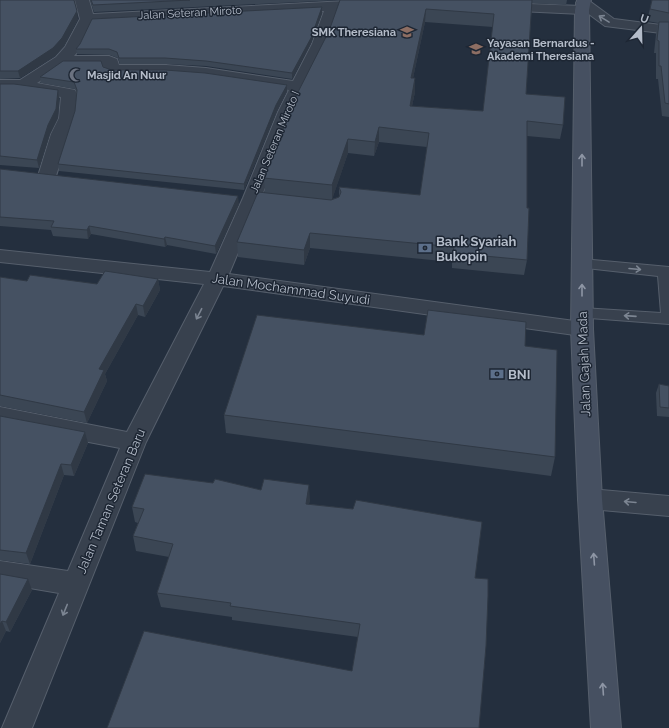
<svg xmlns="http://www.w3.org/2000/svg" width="669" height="728" font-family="Raleway,sans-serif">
<rect width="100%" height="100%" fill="#242f3e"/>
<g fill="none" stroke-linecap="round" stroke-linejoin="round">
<g stroke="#565f6c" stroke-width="2">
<polygon id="service" points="582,259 669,267 669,324 576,317 574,313 576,309 582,308 661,313 658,276 577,267 574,264 577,261"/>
</g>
<g stroke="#565f6c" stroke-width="2">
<g id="minor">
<path d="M75 0H89L93 14 347 1 352 2 354 5 352 8 339 10 328 44 294 112 261 198 229 274 582 322 590 324 593 329 590 334 582 336 223 286 146 442 32 728H2L59 593 0 583V561L68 571 120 448 0 425V407L127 432 204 284 0 262V250L210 272 243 198 278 112 289 90 206 78 166 75H113L105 72 103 66 64 65 37 83 75 90C84 102 61 159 56 176L53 180 47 181 41 180 38 176 51 134 59 118 61 97 23 90H0V80H20L56 57 65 47 80 19ZM324 11 312 44 293 81 206 68 166 65H119L117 59 109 56H74L80 49 92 23Z"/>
<polygon points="501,3 582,6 587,7 589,10 587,13 582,14 496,10 494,7 496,4"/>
<polygon points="590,489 669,496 669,516 590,509 581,506 578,499 581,492"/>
</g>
</g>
<g stroke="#565f6c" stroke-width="2">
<polygon id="tertiary" points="578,0 588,0 614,19 669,26 669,34 605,26 578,6 576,3"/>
</g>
<g stroke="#565f6c" stroke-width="2">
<polygon id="secondary" points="577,0 591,0 589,10 593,329 602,499 621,728 591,728 578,499 571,329 575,10"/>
</g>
<use href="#service" fill="#38414e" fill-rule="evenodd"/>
<use href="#minor" fill="#38414e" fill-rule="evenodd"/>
<use href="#tertiary" fill="#38414e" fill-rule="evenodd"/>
<use href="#secondary" fill="#465061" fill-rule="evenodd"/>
</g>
<g fill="#3b4654" fill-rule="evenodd">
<polygon points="0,0 78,19 64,46 55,56 20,78 0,79"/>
<polygon points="90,0 339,0 94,12"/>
<path d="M340 0H567L566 5 532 3 526 94 563 125 560 139 527 136V260L524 275 452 268V262L310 248 304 265 238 257 237 242 265 193 264 178 329 31ZM425 22 493 27 483 111 412 106 415 92V78H413ZM379 142 427 147 420 195 339 187V197L332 199 348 153 374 156Z"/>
<polygon points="652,0 669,0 669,123 669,117 662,116 658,79 656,79 656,53 654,53 656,34 658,23 647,21"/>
<polygon points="322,13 311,43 292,79 206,66 166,64 120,64 118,58 110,55 77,54 76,49"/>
<polygon points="103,67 112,70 287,85 287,91 277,111 244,190 59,171 58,164 75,111 77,92 75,89 41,83 40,77"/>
<polygon points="0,84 58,90 59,98 58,118 50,134 39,168 0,165"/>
<polygon points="0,169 239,204 216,254 167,245 165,247 91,234 88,239 53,236 51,230 0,226"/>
<polygon points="0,277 27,281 97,284 158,279 160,290 145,317 138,315 105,374 107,381 87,423 0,406"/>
<polygon points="525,346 555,457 551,476 226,433 224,415"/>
<polygon points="659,384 669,386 669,417 657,416 656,393"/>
<polygon points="0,416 85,432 88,443 74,476 64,475 30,564 0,560"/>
<polygon points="261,490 310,499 309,504 353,509 482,522 352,671 358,637 232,620 232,617 161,607 157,593 169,557 136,551 133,536 138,523 135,522 132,507"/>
<polygon points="0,574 32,590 10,632 6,631 0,643"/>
</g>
<g fill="#303945">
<polygon points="322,7 322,13 311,43 292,79 292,73"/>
<polygon points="426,9 425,22 410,92 411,78"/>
<polygon points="77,11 78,19 64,46 55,56 20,78 18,71"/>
<polygon points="415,78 415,92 409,120 410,106"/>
<polygon points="287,85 287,91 277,111 244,190 244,184 276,105"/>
<polygon points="58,90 59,98 58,118 50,134 39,168 37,160"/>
<polygon points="379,127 379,142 374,156 375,142"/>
<polygon points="348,139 348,153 332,200 332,185"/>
<polygon points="238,196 239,204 216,254 215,246"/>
<polygon points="89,226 91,234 88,239 87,230"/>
<polygon points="310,233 310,248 304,265 304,250"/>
<polygon points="165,237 167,245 165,247 164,239"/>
<polygon points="158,279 160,290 145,317 143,306"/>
<polygon points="136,304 138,315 105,374 107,381 87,423 84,412 99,369"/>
<polygon points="85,432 88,443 74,476 71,465"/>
<polygon points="61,464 64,475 30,564 26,553"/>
<polygon points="309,485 310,499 306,519 306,504"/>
<polygon points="28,579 32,590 10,632 6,622"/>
<polygon points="2,621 6,631 0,643 0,624"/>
</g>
<g fill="#455162" stroke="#303945" fill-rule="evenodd">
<polygon points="0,0 74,0 77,11 62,38 53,48 18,71 0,71"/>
<polygon points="91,0 190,0 93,5"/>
<path d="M340 0H532L526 94 565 97 563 125 527 121V208H529L527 260 453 253 454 247 310 233 304 250 237 242 258 192 331 200 339 197 341 192 339 187 420 195 429 133 379 127 375 142 348 139 332 185 264 178 295 98 329 31ZM426 9 494 14 483 111 410 106 415 78H411Z"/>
<polygon points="652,0 669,0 669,13 650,9"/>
<polygon points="322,7 311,38 292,73 206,61 165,58 119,58 117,52 109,49 76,49 80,44 92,19"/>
<polygon points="659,22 669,22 669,104 665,103 661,66 659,66 659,41 657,40"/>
<polygon points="63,61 101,61 103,67 112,70 165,70 205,73 287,85 276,105 244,184 58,164 75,111 77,90 74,82 40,77"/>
<polygon points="0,84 14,84 58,90 56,109 48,125 37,160 0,156"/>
<polygon points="0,169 238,196 215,246 165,237 164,239 89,226 87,230 51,227 54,221 0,217"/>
<polygon points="105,271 158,279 143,306 136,304 99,369 104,370 84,412 0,395 0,277 27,281 30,275 97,284"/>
<polygon points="428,310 526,322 525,346 557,350 555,457 224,415 257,315 424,335"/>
<polygon points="659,384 669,386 669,408 660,407"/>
<polygon points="0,416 85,432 71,465 61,464 26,553 0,550"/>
<polygon points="145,474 213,483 215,479 261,490 264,479 309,485 306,504 353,509 356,500 482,522 475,578 488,579 488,596 486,646 479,728 107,728 144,631 352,671 360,624 230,606 231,603 157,593 173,544 133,536 144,509 132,507"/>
<polygon points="0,574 28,579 6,622 2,621 0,624"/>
</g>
<defs><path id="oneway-shaft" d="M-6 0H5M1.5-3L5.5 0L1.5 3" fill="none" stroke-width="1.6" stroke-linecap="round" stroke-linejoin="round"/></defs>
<g stroke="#7c8592">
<use href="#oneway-shaft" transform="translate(604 19) rotate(-148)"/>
<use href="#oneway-shaft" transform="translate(635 269) rotate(5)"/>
<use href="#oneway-shaft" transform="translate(199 314) rotate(117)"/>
<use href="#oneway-shaft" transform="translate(630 316) rotate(-176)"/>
<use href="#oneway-shaft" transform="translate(630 502) rotate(-175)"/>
<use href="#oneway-shaft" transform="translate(65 610) rotate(112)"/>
</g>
<g stroke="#8e96a5">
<use href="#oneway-shaft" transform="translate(582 160) rotate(-90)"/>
<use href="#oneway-shaft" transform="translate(582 290) rotate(-90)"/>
<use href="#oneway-shaft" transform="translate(594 559) rotate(-94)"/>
<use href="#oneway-shaft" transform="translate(603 689) rotate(-94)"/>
</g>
<defs>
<g id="school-bare" transform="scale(1.08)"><path d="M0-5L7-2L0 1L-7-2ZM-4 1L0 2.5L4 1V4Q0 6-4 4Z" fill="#8d6e63" stroke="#1d2633" stroke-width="2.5" paint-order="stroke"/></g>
<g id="university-bare" transform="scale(1.08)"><path d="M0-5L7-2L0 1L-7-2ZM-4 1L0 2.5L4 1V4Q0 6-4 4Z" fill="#8d6e63" stroke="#1d2633" stroke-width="2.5" paint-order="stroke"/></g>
<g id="mosque-bare" transform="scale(1.08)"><path d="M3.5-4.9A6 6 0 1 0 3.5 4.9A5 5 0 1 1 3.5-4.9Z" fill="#6b7280" stroke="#1d2633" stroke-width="2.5" paint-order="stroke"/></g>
<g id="bank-bare" transform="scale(1.08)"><path d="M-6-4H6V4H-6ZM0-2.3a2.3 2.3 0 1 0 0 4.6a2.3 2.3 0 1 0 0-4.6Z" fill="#5c6f8a" stroke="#1d2633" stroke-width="2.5" paint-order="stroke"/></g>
</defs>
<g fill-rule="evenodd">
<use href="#school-bare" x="407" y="32"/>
<use href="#university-bare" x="476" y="49"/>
<use href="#mosque-bare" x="76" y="75"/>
<use href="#bank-bare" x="425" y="248"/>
<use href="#bank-bare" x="497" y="374"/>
</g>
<g text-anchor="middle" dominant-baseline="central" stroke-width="3" stroke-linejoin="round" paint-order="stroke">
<g font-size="11" fill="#b4bcc9" stroke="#1d2633">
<text transform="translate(190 13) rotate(-3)">Jalan Seteran Miroto</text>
<text transform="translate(275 142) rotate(-67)">Jalan Seteran Miroto I</text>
</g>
<g font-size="11" font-weight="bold" fill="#b4bcc9" stroke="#1d2633" text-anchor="start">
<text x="396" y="32" text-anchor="end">SMK Theresiana</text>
<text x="487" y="43">Yayasan Bernardus -<tspan x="487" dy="13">Akademi Theresiana</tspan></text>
<text x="87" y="75">Masjid An Nuur</text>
</g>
<g font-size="13" font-weight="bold" fill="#b4bcc9" stroke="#1d2633" text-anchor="start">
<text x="436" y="241">Bank Syariah<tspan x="436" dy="15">Bukopin</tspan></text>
<text x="508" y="374">BNI</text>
</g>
<g font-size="13" fill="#b4bcc9" stroke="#1d2633">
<text transform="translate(291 289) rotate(8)">Jalan Mochammad Suyudi</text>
<text transform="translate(584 364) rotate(-92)">Jalan Gajah Mada</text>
<text transform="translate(111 501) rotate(-67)">Jalan Taman Seteran Baru</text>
</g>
</g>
<g transform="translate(641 28) rotate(20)" stroke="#1d2633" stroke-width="3" paint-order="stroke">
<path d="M0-3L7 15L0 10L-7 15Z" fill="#b4bcc9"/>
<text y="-6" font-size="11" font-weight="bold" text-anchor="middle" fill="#b4bcc9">U</text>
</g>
</svg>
